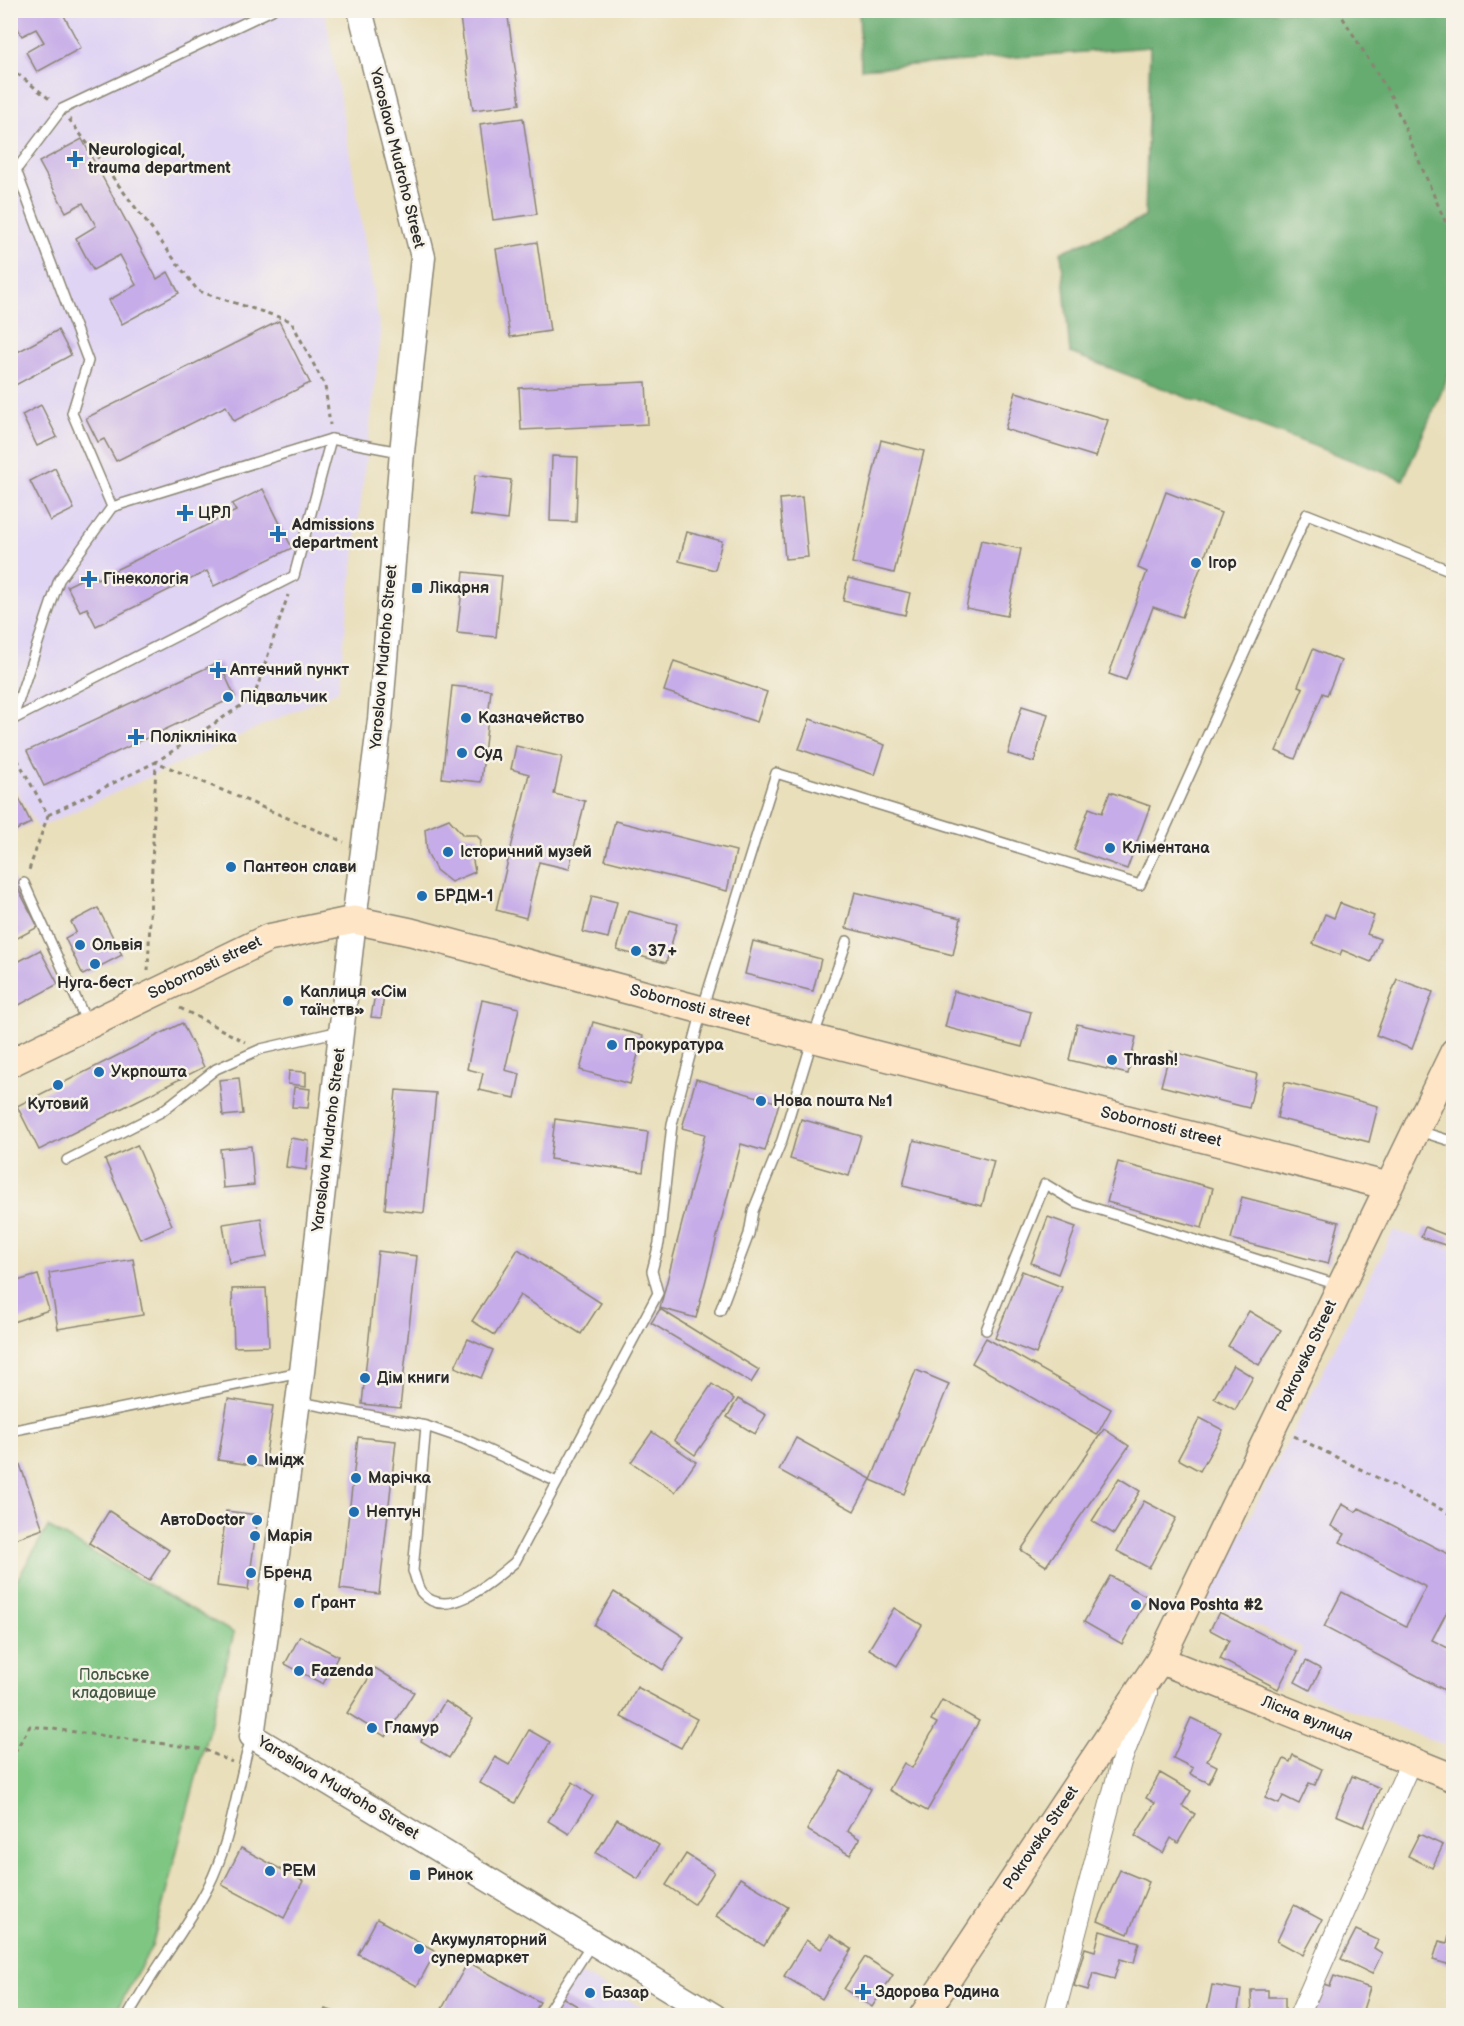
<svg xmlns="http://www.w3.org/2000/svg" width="1464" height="2026" font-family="'Balsamiq Sans',sans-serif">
<rect width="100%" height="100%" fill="#f7f3e8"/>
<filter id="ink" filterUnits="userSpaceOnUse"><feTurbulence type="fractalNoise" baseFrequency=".0167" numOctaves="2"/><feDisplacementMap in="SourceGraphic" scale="12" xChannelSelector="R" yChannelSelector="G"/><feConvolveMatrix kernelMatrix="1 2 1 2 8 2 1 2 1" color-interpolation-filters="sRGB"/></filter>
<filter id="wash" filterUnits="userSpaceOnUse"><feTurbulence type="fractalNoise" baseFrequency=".008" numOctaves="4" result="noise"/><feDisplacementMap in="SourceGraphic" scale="24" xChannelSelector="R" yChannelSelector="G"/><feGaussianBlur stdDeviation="1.35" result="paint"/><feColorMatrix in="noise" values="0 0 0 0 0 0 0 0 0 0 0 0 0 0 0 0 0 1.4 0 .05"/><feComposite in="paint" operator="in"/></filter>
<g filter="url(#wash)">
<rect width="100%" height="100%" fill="#e9dfbb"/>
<g fill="#e0d4f4">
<polygon points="10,11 325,11 381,335 338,691 38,828 10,778"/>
<polygon points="1394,1230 1453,1249 1453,1748 1286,1685 1302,1648 1207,1602"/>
<polygon points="576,1971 656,2015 550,2016"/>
</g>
<polygon fill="#7ec682" stroke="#547856" stroke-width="1.5" points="48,1527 234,1633 152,1946 114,2015 11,2015 11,1590"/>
<polygon fill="#66ab70" stroke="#486b4e" stroke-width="1.5" points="859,11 1453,11 1453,365 1403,480 1070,353 1061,252 1145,217 1150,47 861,69"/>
<g id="blocks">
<g fill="#c6ace8">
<polygon points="10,10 61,10 81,48 37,72 26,52 44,42 36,29 22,36 10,14"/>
<polygon points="459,10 507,10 520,104 473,110"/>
<polygon points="523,118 537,214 493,220 480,124"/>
<polygon points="82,139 157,279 168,272 179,293 122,324 109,300 136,285 120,255 93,270 76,238 96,226 83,203 66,212 39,162"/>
<polygon points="537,242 550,331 510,337 496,249"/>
<polygon points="279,321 310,383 234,421 226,406 116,461 104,439 98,442 86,418"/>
<polygon points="58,330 71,355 10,388 10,356"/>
<polygon points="646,382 648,424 521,430 519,388"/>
<polygon points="1016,392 1108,420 1096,457 1005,429"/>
<polygon points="41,405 57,437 37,446 22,415"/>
<polygon points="881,440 924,451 894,573 852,563"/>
<polygon points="552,456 578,457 576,522 550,521"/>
<polygon points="55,468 74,509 50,521 30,481"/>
<polygon points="475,475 511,480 507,520 470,515"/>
<polygon points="263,489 292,548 214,586 207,571 96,626 87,608 80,611 67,586 94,573 97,579 236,511 232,504"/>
<polygon points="1166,492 1221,513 1182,617 1153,607 1126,680 1109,674 1147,572 1138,568"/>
<polygon points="802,497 808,557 785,559 780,499"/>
<polygon points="687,532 722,541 715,570 679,561"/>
<polygon points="981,540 1021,549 1007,616 966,608"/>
<polygon points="464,572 502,576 496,637 457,633"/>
<polygon points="848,578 910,593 905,615 843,601"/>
<polygon points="1313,649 1341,661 1327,695 1323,693 1295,759 1276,751 1303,688 1298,686"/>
<polygon points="674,661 767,692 757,722 664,691"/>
<polygon points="219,662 235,697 44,786 27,751"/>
<polygon points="452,686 491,690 481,782 442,778"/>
<polygon points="1022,706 1048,714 1034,762 1008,754"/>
<polygon points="810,719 885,745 875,775 799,749"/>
<polygon points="516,746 562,757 554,794 585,801 569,869 539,862 526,918 496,910 529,774 511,769"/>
<polygon points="1110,792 1150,806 1127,869 1074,850 1089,808 1102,813"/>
<polygon points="18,796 31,823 10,833 10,799"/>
<polygon points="449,819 463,835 476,835 481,840 480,847 472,855 475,872 451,882 436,870 427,852 425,829"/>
<polygon points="615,821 736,851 727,891 605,860"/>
<polygon points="10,873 38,927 10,942"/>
<polygon points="855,892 961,918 953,955 846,928"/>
<polygon points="592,896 617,902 608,938 583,932"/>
<polygon points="1340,903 1374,916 1367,934 1380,939 1371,962 1342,950 1340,955 1313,944 1325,914 1334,918"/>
<polygon points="98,908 122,955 83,975 65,938 76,932 71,922"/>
<polygon points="628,911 677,924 666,963 617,950"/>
<polygon points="753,941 821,959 813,991 745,974"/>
<polygon points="40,950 58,984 10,1010 10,966"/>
<polygon points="1397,979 1433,992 1412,1049 1376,1035"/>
<polygon points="954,991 1031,1012 1022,1047 945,1027"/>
<polygon points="375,994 384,995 381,1018 371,1017"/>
<polygon points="482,1000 519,1008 505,1070 520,1074 515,1098 479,1090 483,1073 467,1069"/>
<polygon points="593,1022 643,1036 630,1084 580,1070"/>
<polygon points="182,1023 204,1067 39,1150 17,1106"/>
<polygon points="1077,1024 1136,1037 1128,1074 1069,1060"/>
<polygon points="1170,1051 1257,1074 1249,1108 1161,1086"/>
<polygon points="289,1071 306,1072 306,1086 288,1084"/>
<polygon points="239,1078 243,1114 223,1116 219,1080"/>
<polygon points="696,1079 779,1103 765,1151 741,1144 696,1318 660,1308 705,1134 682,1128"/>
<polygon points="1285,1082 1378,1106 1369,1142 1277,1118"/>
<polygon points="294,1087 310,1089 308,1108 292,1107"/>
<polygon points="396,1090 436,1093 424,1213 385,1209"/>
<polygon points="555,1119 648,1132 643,1172 550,1159"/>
<polygon points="801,1119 861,1136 849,1176 790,1159"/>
<polygon points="290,1138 309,1141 306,1170 286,1167"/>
<polygon points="914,1140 994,1161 982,1206 903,1186"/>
<polygon points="137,1145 172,1225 140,1239 105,1160"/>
<polygon points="251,1146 254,1185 223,1188 220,1149"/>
<polygon points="1118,1162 1213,1188 1202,1228 1107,1202"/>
<polygon points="1242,1197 1339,1222 1328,1264 1231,1239"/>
<polygon points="1048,1217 1076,1227 1058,1274 1031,1263"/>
<polygon points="261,1218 267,1257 229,1263 223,1224"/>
<polygon points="1425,1227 1451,1237 1448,1246 1421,1237"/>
<polygon points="518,1249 601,1303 581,1334 520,1295 495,1335 472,1321"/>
<polygon points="378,1251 417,1256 400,1408 362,1404"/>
<polygon points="133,1259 143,1315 58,1329 49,1273"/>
<polygon points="1022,1271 1062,1287 1036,1354 995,1338"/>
<polygon points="38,1275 49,1310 10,1323 10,1283"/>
<polygon points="266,1288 269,1346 234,1347 232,1289"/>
<polygon points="660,1309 759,1370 751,1383 651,1323"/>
<polygon points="1249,1311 1281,1330 1259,1365 1228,1346"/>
<polygon points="986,1338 1111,1409 1097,1435 972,1363"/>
<polygon points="468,1339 493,1350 481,1378 455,1367"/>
<polygon points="1233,1365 1253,1377 1235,1410 1214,1398"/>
<polygon points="916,1370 949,1384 904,1494 871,1480"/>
<polygon points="712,1384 734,1399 695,1455 674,1440"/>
<polygon points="228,1399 273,1406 264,1467 218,1460"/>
<polygon points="738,1399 766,1415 755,1434 727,1417"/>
<polygon points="1200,1418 1223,1430 1200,1471 1178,1459"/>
<polygon points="1104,1429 1129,1446 1046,1566 1021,1550"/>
<polygon points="652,1432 696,1462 675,1492 631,1462"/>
<polygon points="358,1437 396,1441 379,1594 340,1589"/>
<polygon points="796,1438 871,1479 854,1511 779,1470"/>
<polygon points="18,1459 43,1529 12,1540 10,1461"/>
<polygon points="1119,1478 1140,1491 1114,1534 1092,1521"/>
<polygon points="1144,1501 1176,1518 1149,1568 1117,1551"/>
<polygon points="1342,1504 1356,1512 1359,1508 1454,1557 1454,1603 1452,1602 1432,1640 1454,1651 1454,1695 1324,1627 1342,1592 1406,1626 1426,1587 1340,1542 1345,1534 1331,1526"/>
<polygon points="109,1511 169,1550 149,1581 89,1543"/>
<polygon points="226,1511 258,1515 248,1590 217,1586"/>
<polygon points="1110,1576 1148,1597 1122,1644 1084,1622"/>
<polygon points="614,1592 684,1637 663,1670 594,1625"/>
<polygon points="894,1608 922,1625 897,1666 869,1649"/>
<polygon points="1219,1612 1297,1652 1278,1689 1220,1659 1229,1640 1210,1630"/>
<polygon points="300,1636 338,1656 323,1684 285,1664"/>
<polygon points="1306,1661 1321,1669 1310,1690 1295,1682"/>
<polygon points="375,1668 414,1692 386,1737 347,1713"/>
<polygon points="637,1687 697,1719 681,1748 621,1717"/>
<polygon points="942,1700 979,1721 927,1811 889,1790 904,1763 912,1768 937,1723 931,1720"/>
<polygon points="445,1701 473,1719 449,1758 421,1741"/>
<polygon points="1191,1718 1221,1732 1207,1761 1217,1766 1209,1783 1190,1774 1193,1768 1173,1758"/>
<polygon points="529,1730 550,1742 515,1803 480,1783 495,1757 509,1765"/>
<polygon points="1293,1755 1322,1769 1315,1785 1309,1783 1299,1804 1283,1796 1279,1804 1265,1798 1284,1759 1290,1762"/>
<polygon points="841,1771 871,1789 847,1831 860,1839 850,1855 807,1830"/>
<polygon points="1160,1773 1191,1791 1182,1806 1195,1814 1178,1843 1171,1838 1163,1853 1135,1836 1155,1803 1146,1798"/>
<polygon points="1352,1776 1380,1788 1364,1827 1336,1815"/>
<polygon points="573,1782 593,1796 569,1834 548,1821"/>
<polygon points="617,1819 659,1845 638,1879 596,1853"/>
<polygon points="1419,1834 1443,1845 1432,1868 1408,1856"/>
<polygon points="241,1848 303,1881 284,1918 222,1885"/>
<polygon points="686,1854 714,1872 694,1904 666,1885"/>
<polygon points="1120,1870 1149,1882 1128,1934 1098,1921"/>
<polygon points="740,1878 788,1907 764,1946 716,1916"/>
<polygon points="1294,1905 1322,1920 1303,1955 1277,1941"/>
<polygon points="377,1919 436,1951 417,1986 358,1954"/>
<polygon points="1356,1930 1378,1940 1374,1948 1382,1953 1372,1974 1341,1959"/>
<polygon points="1100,1931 1139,1942 1134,1963 1120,1959 1114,1979 1093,1973 1088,1990 1074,1986 1085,1948 1095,1951"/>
<polygon points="830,1935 852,1949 822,1999 784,1976 806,1940 821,1949"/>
<polygon points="1449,1935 1454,1936 1454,1966 1433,1960 1439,1941 1447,1943"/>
<polygon points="865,1957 893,1975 872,2007 844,1989"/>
<polygon points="468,1962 540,2002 532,2016 438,2016"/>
<polygon points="1334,1976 1370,1988 1361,2016 1324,2016 1311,2011 1320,1983 1330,1986"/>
<polygon points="1212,1985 1241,1990 1237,2016 1206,2016"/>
<polygon points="1251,1990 1268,1990 1268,1997 1285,1997 1285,2016 1252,2016"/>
<polygon points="562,1997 594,2016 551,2016"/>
<polygon points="325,2009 346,2015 346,2016 322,2016"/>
</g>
</g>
</g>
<g filter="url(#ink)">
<use href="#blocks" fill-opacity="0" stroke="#8a8573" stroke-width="1.5"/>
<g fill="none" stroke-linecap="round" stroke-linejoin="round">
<g stroke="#8a8573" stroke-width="12">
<g id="service">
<polygon points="331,439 294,576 12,720 59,580 112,507"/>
<polyline points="331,439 400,452"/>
<polyline points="112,507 72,413 88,361 16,170 62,109 272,10"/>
<polyline points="24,883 87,1023"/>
<polyline points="1419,1131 1454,1142"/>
<polyline points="67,1160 161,1112 216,1069 261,1049 340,1031"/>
<polyline points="720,1311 749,1234 753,1211 782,1140 813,1038 847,941"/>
<polyline points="986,1330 1045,1184 1075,1202 1338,1285"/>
<path d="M300 1402 426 1426 413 1571C416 1577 417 1588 422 1593 448 1623 494 1579 515 1562L658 1293 652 1271 659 1243 672 1124 702 1010 776 773 1140 885 1307 514 1454 572"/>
<polyline points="426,1426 464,1439 557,1482"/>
<polyline points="10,1431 300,1372"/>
<path d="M128 2016C152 1971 185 1932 208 1887 232 1840 236 1788 251 1738"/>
<polyline points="545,2016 592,1943"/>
</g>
</g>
<g stroke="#8a8573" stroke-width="22">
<g id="minor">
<polyline points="1054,2016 1121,1762 1147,1693"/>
<polyline points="1299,2016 1411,1761"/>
</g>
</g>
<g stroke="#8a8573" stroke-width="27">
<polyline id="tertiary" points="360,10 423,257 402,452 380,720 354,920 302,1372 252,1736 714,2016"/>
</g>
<g stroke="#8a8573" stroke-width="30">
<g id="secondary">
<polyline points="10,1063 268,938 354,920 411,932 702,1010 1388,1186"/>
<polyline points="1160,1660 1454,1778"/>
<polyline points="923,2016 1160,1660 1454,1052"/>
</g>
</g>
<g stroke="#8a8573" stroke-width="3" stroke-dasharray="4.5 4.5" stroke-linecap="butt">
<polyline points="1338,10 1391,96 1454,242"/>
<polyline points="10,68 52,101"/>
<polyline points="69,119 198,291 291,321 325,386 330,425"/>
<polyline points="13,733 15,755 48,815 29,870"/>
<polyline points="48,815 156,762 344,842"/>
<polyline points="148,971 156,762 254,697 288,595"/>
<polyline points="180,1008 245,1042"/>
<polyline points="1294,1436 1454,1516"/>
<polyline points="10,1760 30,1726 203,1749 232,1762"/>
</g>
<use href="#service" stroke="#fff" stroke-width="9"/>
<use href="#minor" stroke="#fff" stroke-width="20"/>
<use href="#tertiary" stroke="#fff" stroke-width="24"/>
<use href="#secondary" stroke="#fde5c5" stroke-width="27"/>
</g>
</g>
<g fill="#1f6fb2" stroke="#f7f3e8" stroke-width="2">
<path d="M72 150h6v6h6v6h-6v6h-6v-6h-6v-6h6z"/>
<path d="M182 504h6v6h6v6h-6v6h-6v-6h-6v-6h6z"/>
<path d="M275 525h6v6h6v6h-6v6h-6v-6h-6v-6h6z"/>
<circle cx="1196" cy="563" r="6"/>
<path d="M86 570h6v6h6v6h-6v6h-6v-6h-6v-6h6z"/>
<rect x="411" y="582" width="12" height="12" rx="3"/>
<path d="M215 661h6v6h6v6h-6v6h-6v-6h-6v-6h6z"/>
<circle cx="228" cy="697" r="6"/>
<circle cx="466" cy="718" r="6"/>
<path d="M133 728h6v6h6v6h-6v6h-6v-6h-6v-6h6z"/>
<circle cx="462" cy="753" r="6"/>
<circle cx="1110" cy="848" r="6"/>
<circle cx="448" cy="852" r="6"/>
<circle cx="231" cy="867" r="6"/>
<circle cx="422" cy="896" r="6"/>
<circle cx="80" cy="945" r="6"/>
<circle cx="636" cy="951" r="6"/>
<circle cx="95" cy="964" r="6"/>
<circle cx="288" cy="1001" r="6"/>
<circle cx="612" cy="1045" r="6"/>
<circle cx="1112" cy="1060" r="6"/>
<circle cx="99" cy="1072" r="6"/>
<circle cx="58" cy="1085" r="6"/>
<circle cx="761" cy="1101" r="6"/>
<circle cx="365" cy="1378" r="6"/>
<circle cx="252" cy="1460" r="6"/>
<circle cx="356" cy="1478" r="6"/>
<circle cx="354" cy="1512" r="6"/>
<circle cx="257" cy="1520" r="6"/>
<circle cx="255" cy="1536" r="6"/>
<circle cx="251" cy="1573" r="6"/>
<circle cx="299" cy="1603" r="6"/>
<circle cx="1136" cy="1605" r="6"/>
<circle cx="299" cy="1671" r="6"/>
<circle cx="372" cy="1728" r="6"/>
<circle cx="270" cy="1871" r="6"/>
<rect x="409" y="1869" width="12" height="12" rx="3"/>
<circle cx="419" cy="1949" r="6"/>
<path d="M860 1983h6v6h6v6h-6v6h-6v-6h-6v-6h6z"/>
<circle cx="590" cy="1993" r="6"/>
</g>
<g text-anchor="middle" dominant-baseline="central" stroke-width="5" stroke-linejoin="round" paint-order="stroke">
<g font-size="16" font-weight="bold" fill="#2b2b2b" stroke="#f7f3e8" text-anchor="start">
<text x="88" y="150">Neurological,<tspan x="88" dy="18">trauma department</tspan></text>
<text x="198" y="513">ЦРЛ</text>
<text x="292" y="525">Admissions<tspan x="292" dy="18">department</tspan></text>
<text x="1208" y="563">Ігор</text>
<text x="103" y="579">Гінекологія</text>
<text x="429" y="588">Лікарня</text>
<text x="230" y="670">Аптечний пункт</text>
<text x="240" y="697">Підвальчик</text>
<text x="478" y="718">Казначейство</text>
<text x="150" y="737">Поліклініка</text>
<text x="474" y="753">Суд</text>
<text x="1122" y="848">Кліментана</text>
<text x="460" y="852">Історичний музей</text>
<text x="243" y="867">Пантеон слави</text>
<text x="434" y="896">БРДМ-1</text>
<text x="92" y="945">Ольвія</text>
<text x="648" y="951">37+</text>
<text x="95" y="983" text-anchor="middle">Нуга-бест</text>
<text x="300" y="992">Каплиця «Сім<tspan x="300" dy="18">таїнств»</tspan></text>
<text x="624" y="1045">Прокуратура</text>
<text x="1124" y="1060">Thrash!</text>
<text x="111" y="1072">Укрпошта</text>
<text x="773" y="1101">Нова пошта №1</text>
<text x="58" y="1104" text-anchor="middle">Кутовий</text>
<text x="377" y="1378">Дім книги</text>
<text x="264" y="1460">Імідж</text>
<text x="368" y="1478">Марічка</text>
<text x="366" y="1512">Нептун</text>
<text x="245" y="1520" text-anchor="end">АвтоDoctor</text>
<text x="267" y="1536">Марія</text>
<text x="263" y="1573">Бренд</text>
<text x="311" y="1603">Ґрант</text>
<text x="1148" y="1605">Nova Poshta #2</text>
<text x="311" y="1671">Fazenda</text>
<text x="384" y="1728">Гламур</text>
<text x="282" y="1871">РЕМ</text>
<text x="427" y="1875">Ринок</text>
<text x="431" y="1940">Акумуляторний<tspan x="431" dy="18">супермаркет</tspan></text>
<text x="875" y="1992">Здорова Родина</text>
<text x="602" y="1993">Базар</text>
</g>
<g font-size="16" fill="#2b2b2b" stroke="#f7f3e8">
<text transform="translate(397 158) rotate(76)">Yaroslava Mudroho Street</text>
<text transform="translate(384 657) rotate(-85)">Yaroslava Mudroho Street</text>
<text transform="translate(205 968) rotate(-26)">Sobornosti street</text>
<text transform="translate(690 1006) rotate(15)">Sobornosti street</text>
<text transform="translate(1161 1127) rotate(14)">Sobornosti street</text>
<text transform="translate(329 1140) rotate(-83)">Yaroslava Mudroho Street</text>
<text transform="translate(1307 1356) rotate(-65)">Pokrovska Street</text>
<text transform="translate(1307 1719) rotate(22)">Лісна вулиця</text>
<text transform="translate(338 1788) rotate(31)">Yaroslava Mudroho Street</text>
<text transform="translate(1041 1838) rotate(-56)">Pokrovska Street</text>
</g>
<g font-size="16" fill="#445a45" stroke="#f7f3e8">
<text x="114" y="1675">Польське<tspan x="114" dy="18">кладовище</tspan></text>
</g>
</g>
<rect width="1464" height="2026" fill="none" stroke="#f7f3e8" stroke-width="36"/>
</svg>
